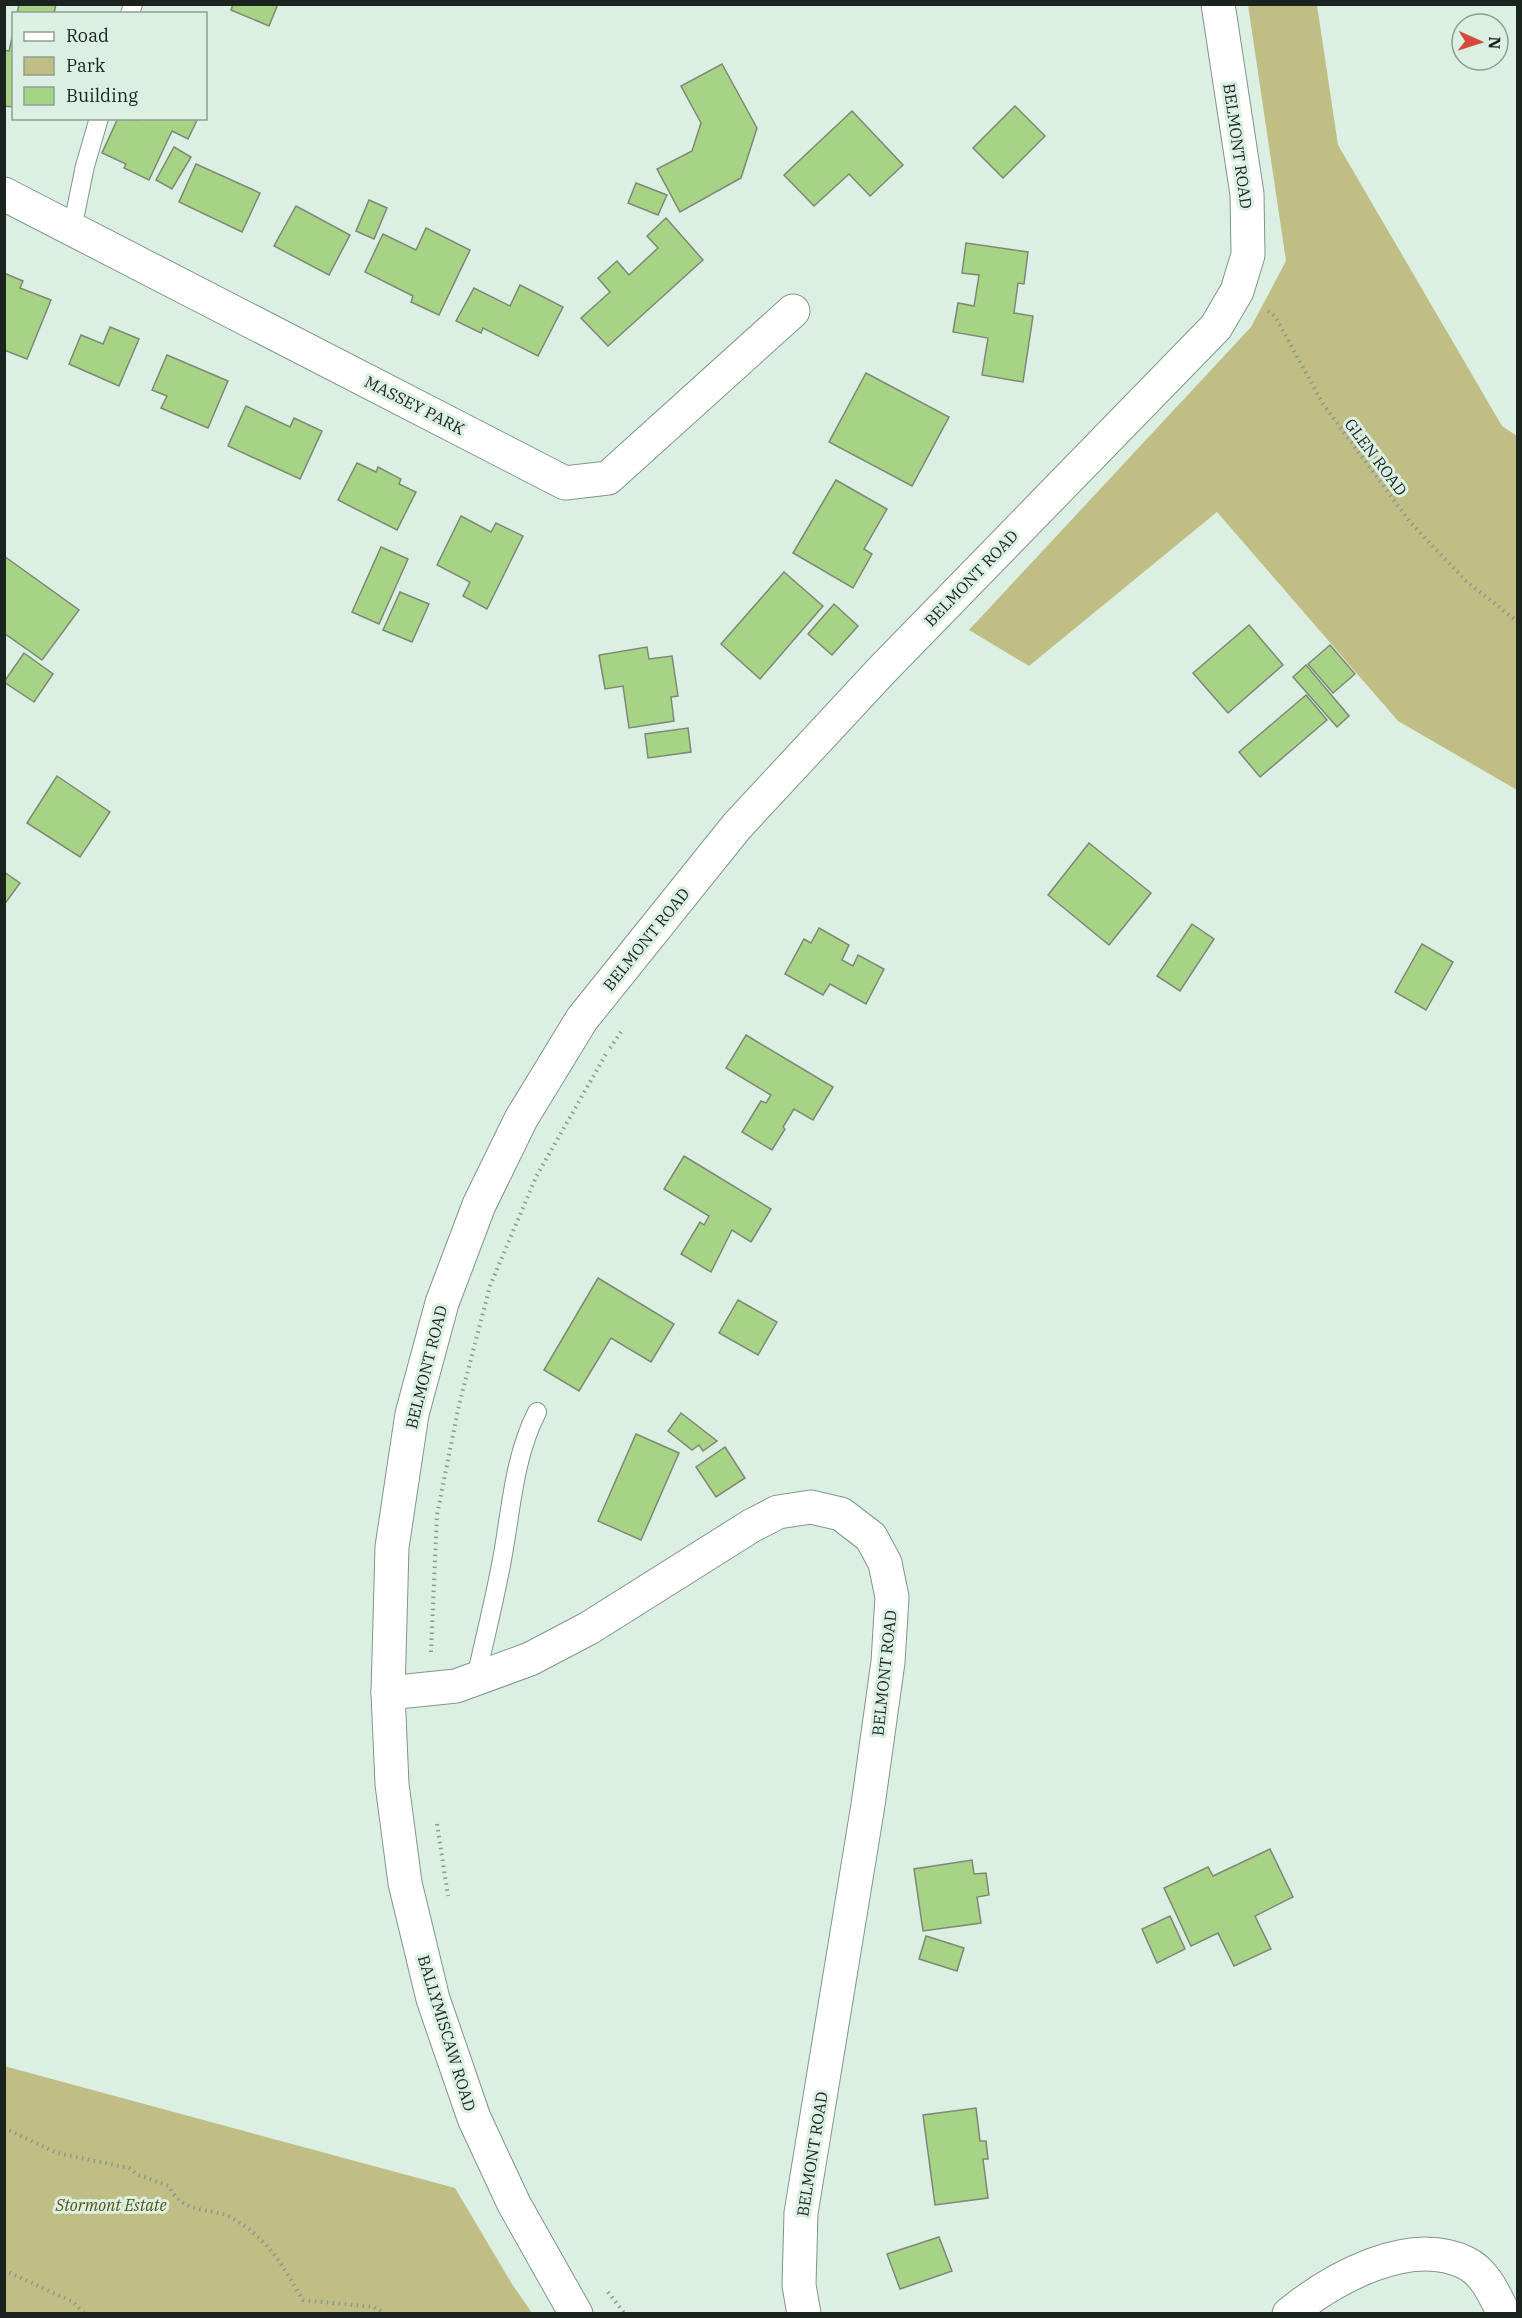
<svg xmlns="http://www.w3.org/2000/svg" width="1522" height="2318" font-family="'IBM Plex Serif',serif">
<rect width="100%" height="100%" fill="#dbf0e3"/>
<g fill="#c0be85">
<polygon points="1248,5 1317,5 1338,145 1502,426 1517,436 1517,790 1398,721 1217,512 1029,666 969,630 1251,327 1286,261"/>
<polygon points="4,2066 455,2188 512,2284 532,2313 5,2313"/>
</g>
<g fill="#a7d384" stroke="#7e8877" stroke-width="1.5">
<polygon points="19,4 56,4 54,14 17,14"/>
<polygon points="233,4 278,4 269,26 231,10"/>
<polygon points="14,29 14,107 4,106 4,50 9,51"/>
<polygon points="722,64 757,128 741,178 680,212 657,169 692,151 701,123 681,86"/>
<polygon points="1015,106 1045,136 1003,178 973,148"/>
<polygon points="852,111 903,165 870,196 849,174 814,206 784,175"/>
<polygon points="118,118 140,120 141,118 198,118 188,139 172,131 149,180 124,168 126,164 102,153"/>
<polygon points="174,147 191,157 172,189 156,180"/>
<polygon points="196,164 260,193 242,232 179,202"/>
<polygon points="636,183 667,195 658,215 628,203"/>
<polygon points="369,200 387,208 374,239 356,231"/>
<polygon points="296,206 350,235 329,275 274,246"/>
<polygon points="666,218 703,260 608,346 581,318 610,292 598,278 617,261 629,275 658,248 647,236"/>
<polygon points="426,228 470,250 439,315 411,302 413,296 365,272 383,234 416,250"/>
<polygon points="966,243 1028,252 1024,284 1018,283 1014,313 1033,316 1023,382 982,375 988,338 953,332 958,303 974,306 979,275 962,273"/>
<polygon points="4,273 23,281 20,288 51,300 27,359 4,350"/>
<polygon points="520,285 563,307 538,356 483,328 481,333 456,321 474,288 510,306"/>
<polygon points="110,327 139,339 119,386 69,364 81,335 103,344"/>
<polygon points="167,355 228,381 208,428 161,408 167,396 152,390"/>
<polygon points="866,373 949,417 912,486 829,442"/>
<polygon points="246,406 290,427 294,418 322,431 300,479 228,446"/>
<polygon points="357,463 376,472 378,467 401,479 399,484 416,492 397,530 338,500"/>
<polygon points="836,480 887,509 864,549 872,554 853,588 793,553"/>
<polygon points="461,516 491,532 496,523 523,536 487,609 463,596 470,582 437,565"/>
<polygon points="381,547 408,559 379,624 352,612"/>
<polygon points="4,556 79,610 42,660 4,633"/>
<polygon points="784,572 823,606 760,679 721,644"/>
<polygon points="400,592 429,604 412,642 383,630"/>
<polygon points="834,604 858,626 832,655 808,634"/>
<polygon points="1249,625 1283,665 1228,713 1193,673"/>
<polygon points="1330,645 1355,674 1333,693 1308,664"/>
<polygon points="647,647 649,659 672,656 678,696 671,697 674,721 629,728 623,686 605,689 599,655"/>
<polygon points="24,653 53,674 34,702 4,682"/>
<polygon points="1306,665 1349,716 1337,727 1293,677"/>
<polygon points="1306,695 1327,720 1260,777 1239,752"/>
<polygon points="688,728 691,752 648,758 645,734"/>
<polygon points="57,776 110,812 80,857 27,823"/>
<polygon points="1089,843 1151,893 1109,945 1048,895"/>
<polygon points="4,872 20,883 4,905"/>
<polygon points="1192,924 1214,939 1180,991 1157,976"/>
<polygon points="819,928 849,945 842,960 853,966 858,955 884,969 866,1004 830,984 823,995 785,974 804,939 811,943"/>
<polygon points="1422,944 1453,962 1426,1010 1395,992"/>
<polygon points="746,1035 833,1087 813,1120 794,1109 783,1127 785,1129 772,1150 742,1132 761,1101 766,1103 771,1095 726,1068"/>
<polygon points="684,1156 771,1209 751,1242 732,1230 711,1272 681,1254 700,1222 704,1225 709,1216 664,1189"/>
<polygon points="598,1278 674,1324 651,1362 611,1338 579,1391 544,1370"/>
<polygon points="738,1300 777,1322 758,1355 719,1333"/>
<polygon points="681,1413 717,1441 703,1451 699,1445 692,1450 668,1431"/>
<polygon points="636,1434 679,1453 641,1540 598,1521"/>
<polygon points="725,1447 745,1478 716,1497 696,1467"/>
<polygon points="1270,1849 1293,1897 1255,1916 1271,1949 1234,1966 1218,1933 1191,1946 1164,1888 1208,1867 1213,1876"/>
<polygon points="972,1860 974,1874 986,1873 989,1895 977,1897 981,1923 923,1931 914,1869"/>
<polygon points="1170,1916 1185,1949 1157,1963 1142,1929"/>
<polygon points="926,1936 964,1948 957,1971 919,1959"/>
<polygon points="976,2108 980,2141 986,2141 988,2159 983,2159 988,2198 935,2205 923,2115"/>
<polygon points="939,2237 952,2271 900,2289 887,2254"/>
</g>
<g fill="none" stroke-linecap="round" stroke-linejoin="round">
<g stroke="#829589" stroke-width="20">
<g id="lane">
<polyline points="130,14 133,4"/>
<polyline points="72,229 85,166 99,118"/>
<path d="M476 1678C484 1642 493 1606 500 1570 511 1517 512 1461 537 1412"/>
</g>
</g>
<g stroke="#829589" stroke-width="35">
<g id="street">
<polyline points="4,194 565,483 608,478 793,311"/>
<polyline points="388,1693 456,1686 530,1659 589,1628 751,1526 778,1512 811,1507 841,1514 871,1537 885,1563 892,1597 888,1662 868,1805 801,2213 799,2285 804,2314"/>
<path d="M1289 2314C1332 2279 1409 2235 1466 2263 1485 2272 1495 2296 1504 2314"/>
</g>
</g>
<g stroke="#829589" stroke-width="35">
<polyline id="secondary" points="576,2314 514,2204 474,2118 433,1999 405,1883 392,1784 388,1693 392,1547 412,1414 442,1303 479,1205 521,1119 582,1019 737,826 882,670 1216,327 1237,291 1248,255 1247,194 1218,4"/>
</g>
<g stroke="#8a9a90" stroke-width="4" stroke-dasharray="1.5 4.5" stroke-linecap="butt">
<polyline points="1268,311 1275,316 1323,404 1410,522 1466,581 1518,622"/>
<polyline points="610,1048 621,1032"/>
<polyline points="431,1652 437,1515 459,1405 490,1286 536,1177 606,1054"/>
<polyline points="437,1824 448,1896"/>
<path d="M4 2128 57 2153 129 2168 138 2175 169 2186C180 2210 202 2209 223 2214 230 2216 237 2221 243 2225 273 2245 285 2271 303 2300L374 2307 385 2314"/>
<polyline points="4,2270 73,2302 85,2314"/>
<polyline points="608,2292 625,2314"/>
</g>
<use href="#lane" stroke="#fff" stroke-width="18"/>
<use href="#street" stroke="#fff" stroke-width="33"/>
<use href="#secondary" stroke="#fff" stroke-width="33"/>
</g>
<g text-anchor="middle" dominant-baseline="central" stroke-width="6" stroke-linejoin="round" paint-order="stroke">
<g font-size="16" fill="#1b231e" stroke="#dbf0e3">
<text transform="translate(1238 146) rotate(82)">BELMONT ROAD</text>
<text transform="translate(415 405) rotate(27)">MASSEY PARK</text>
<text transform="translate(1376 457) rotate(53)">GLEN ROAD</text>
<text transform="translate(971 578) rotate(-46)">BELMONT ROAD</text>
<text transform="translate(646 939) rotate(-51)">BELMONT ROAD</text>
<text transform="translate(426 1367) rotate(-76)">BELMONT ROAD</text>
<text transform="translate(884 1673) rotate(-84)">BELMONT ROAD</text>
<text transform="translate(447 2033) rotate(73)">BALLYMISCAW ROAD</text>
<text transform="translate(812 2154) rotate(-81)">BELMONT ROAD</text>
</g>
<g font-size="16" font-style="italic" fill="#57530b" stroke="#dbf0e3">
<text x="111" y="2205">Stormont Estate</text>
</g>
</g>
<rect width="1522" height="2318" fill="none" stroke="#1b231e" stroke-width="12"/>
<rect x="12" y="12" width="195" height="108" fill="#dbf0e3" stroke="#8e9e94" stroke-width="1.5"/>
<rect x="24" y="32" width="30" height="9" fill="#ffffff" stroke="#8e9e94" stroke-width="1.5"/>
<text x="66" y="42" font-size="18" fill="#1b231e">Road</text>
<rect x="24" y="57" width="30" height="18" fill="#c0be85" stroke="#8e9e94" stroke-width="1.5"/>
<text x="66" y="72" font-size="18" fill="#1b231e">Park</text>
<rect x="24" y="87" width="30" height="18" fill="#a7d384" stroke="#8e9e94" stroke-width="1.5"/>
<text x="66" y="102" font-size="18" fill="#1b231e">Building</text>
<g transform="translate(1480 42) rotate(93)"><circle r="28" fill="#dbf0e3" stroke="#8e9e94" stroke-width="1.5"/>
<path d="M0-4.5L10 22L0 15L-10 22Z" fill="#d6493a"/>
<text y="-9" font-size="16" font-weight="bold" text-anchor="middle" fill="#1b231e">N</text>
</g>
</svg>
